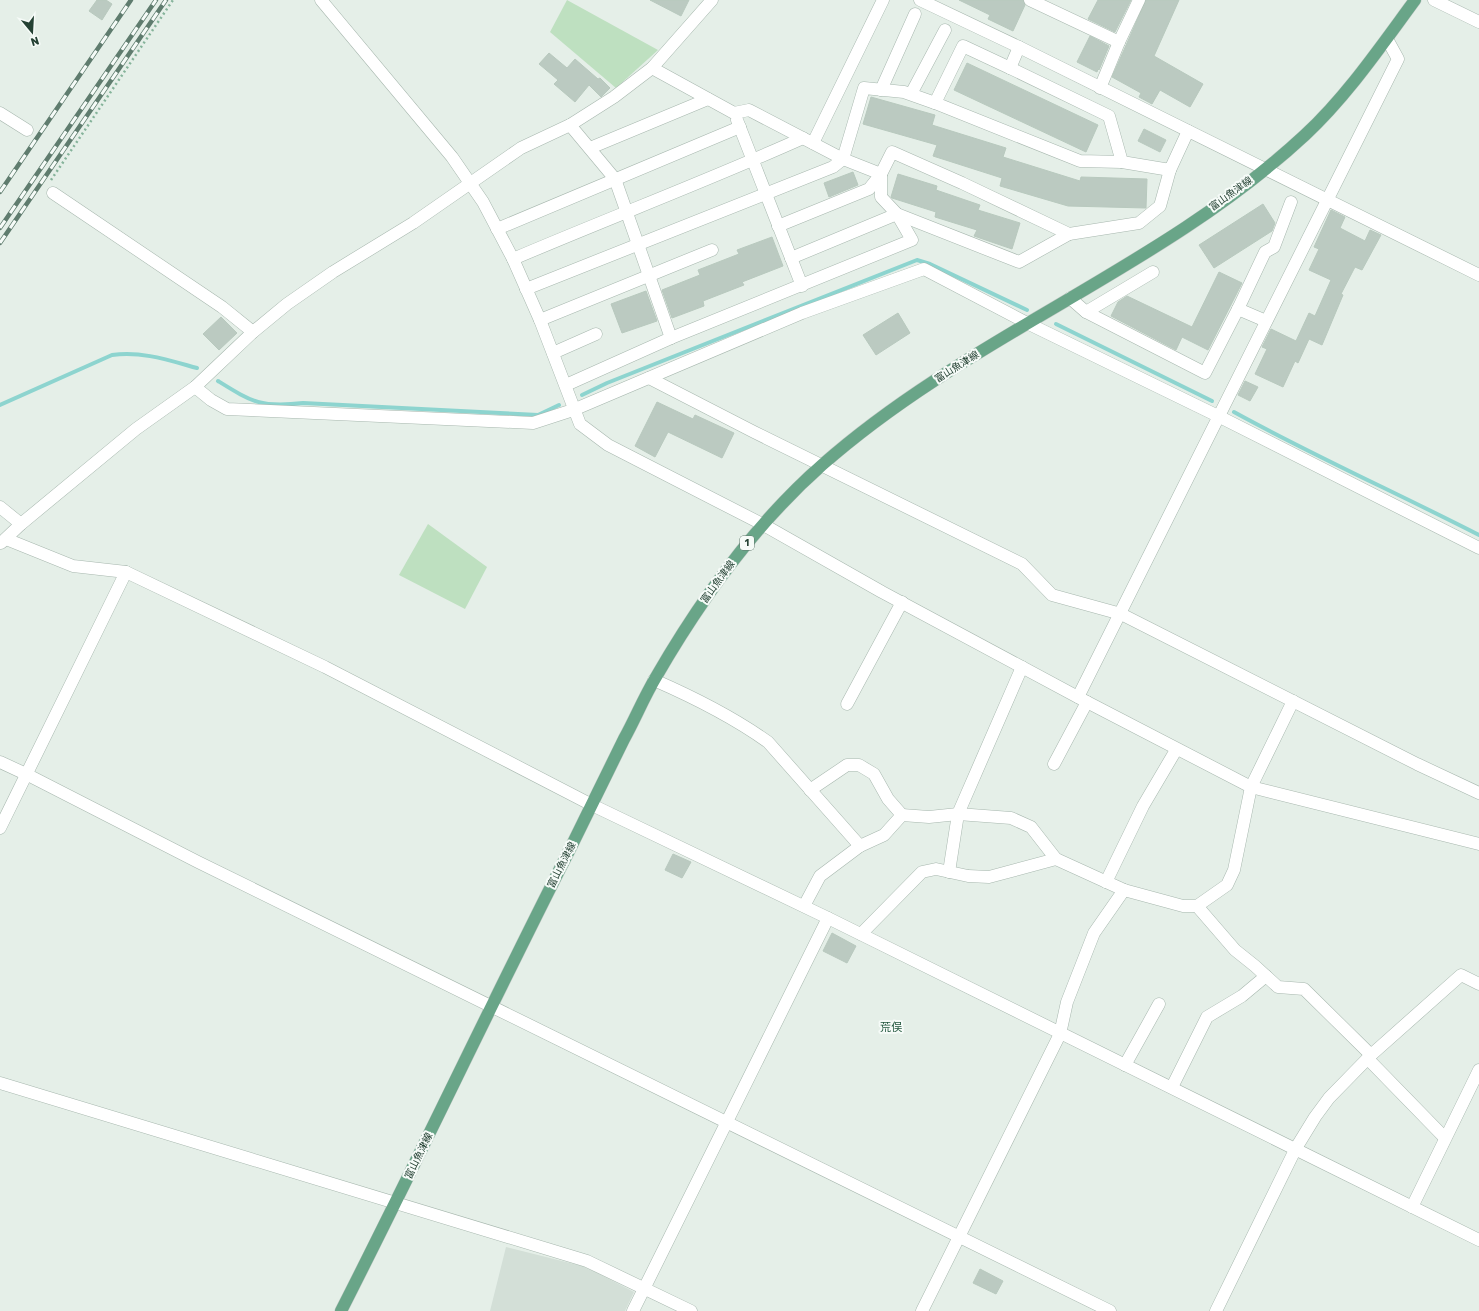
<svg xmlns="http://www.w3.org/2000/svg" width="1479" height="1311" font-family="Rubik,'Noto Sans JP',sans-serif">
<rect width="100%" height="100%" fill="#e5efe8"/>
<polygon fill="#d3dfd7" points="506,1247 586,1267 634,1292 625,1311 490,1311"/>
<g fill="#bee0c0">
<polygon points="567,0 658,50 616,88 550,32"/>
<polygon points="428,524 487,567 465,609 399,575"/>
</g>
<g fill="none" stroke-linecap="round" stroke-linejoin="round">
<g stroke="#8dd4cf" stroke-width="4">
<polyline points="1056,324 1212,401"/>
<path d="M218 381C252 402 261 408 303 403L538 415 559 405"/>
<polyline points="582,395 607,383 917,260 930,264 1027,310"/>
<path d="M0 405 112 355C142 351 168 360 197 368"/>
<path d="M1234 412C1314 456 1397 493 1479 535"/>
</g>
</g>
<g fill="#bbcac1" stroke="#b8c9be">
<polygon points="97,0 106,0 112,4 102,20 89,11"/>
<polygon points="650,0 689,0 681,16"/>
<polygon points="959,0 1023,0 1025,5 1013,31 988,19 990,15"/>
<polygon points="1098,0 1131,0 1115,32 1088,19"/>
<polygon points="1146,0 1179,0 1154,56 1203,84 1190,107 1160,90 1152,104 1139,97 1141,93 1112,77"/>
<polygon points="1090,36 1109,46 1099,70 1098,69 1097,72 1077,62"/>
<polygon points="549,53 567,68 575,59 598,79 600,78 610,88 601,97 589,85 575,102 554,84 558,80 539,64"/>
<polygon points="967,63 1098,125 1086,152 954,90"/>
<polygon points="871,97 935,115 932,125 1006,148 1003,157 1080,181 1081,177 1147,179 1146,208 1068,206 1000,186 1002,178 933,156 937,145 863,124"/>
<polygon points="1144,129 1166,140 1160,152 1138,141"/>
<polygon points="853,172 858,185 829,197 824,183"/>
<polygon points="898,174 937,186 936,190 980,205 978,210 1020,223 1012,249 974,236 977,230 935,217 936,212 892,198 891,197"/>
<polygon points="1263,204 1275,223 1272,231 1214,268 1199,245"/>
<polygon points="1331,210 1345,217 1340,228 1365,241 1370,230 1381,235 1362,270 1355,267 1341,294 1343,295 1322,345 1309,339 1298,363 1295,361 1283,387 1255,374 1267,349 1262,347 1271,329 1296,341 1309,313 1315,316 1331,280 1309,270 1319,249 1314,247"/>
<polygon points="772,237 783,266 742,282 744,285 703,301 704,306 672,318 662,290 700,275 698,270 739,254 737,250"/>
<polygon points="1219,272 1242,283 1208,350 1182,337 1176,350 1111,316 1118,302 1127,296 1192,327"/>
<polygon points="646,291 657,321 622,333 611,304"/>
<polygon points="898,313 910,333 876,355 863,335"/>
<polygon points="221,317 237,333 219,350 203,334"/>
<polygon points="1245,381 1258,387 1250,401 1238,395"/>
<polygon points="657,402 693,419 695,415 734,433 722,458 668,432 655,457 635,446"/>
<polygon points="673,854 691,862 682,878 665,870"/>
<polygon points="832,933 856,946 847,963 823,951"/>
<polygon points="980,1269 1003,1281 996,1294 973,1283"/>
</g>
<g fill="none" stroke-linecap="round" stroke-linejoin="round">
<g stroke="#a7b7ae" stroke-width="13">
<g id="street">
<polyline points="321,0 452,157 483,202 513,259 540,320 580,424 608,445 762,524 882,592 1087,702 1251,787 1479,844"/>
<polyline points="920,0 1019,47 1479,275"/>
<polyline points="1030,0 1119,42"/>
<polyline points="1434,0 1479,22"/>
<polyline points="652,68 734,113 749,110 843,159 881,174"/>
<polyline points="1010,68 1109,116 1122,162 1170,170 1188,131"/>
<polyline points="1100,88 1119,42 1139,0"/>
<polyline points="881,90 915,14"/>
<polyline points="911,94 945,30"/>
<polyline points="935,103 1080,161 1122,162"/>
<polyline points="0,113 27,130"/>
<polyline points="737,120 802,286"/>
<polyline points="570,125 615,179 671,338"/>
<polyline points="813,143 883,0"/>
<polyline points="590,148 708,99"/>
<polyline points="53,193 222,307 253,332"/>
<polyline points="778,226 869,189 881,174 892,152 962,183 1069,234 1139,223 1160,206 1170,170"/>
<polyline points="497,229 740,127"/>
<polyline points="791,258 897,214 1019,262 1069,234"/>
<path d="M513 259C609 218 707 181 803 138"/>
<polyline points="1153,272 1086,312 1205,373 1238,309"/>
<polyline points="526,289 833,167 843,159 864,88 904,92 935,103 963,46 1010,68 1019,47"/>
<polyline points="1070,298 1086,312"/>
<polyline points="540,320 712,250"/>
<polyline points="1266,321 1238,309 1265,252 1274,247 1291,202"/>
<polyline points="553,353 596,334"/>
<polyline points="649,378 754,432 1022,564 1052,595 1121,614 1417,764 1479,793"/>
<polyline points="566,385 671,338 912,240 897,214 881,197 881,174"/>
<polyline points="195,387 211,400 227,409 533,423 573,410 802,313 924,269 1027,323 1218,416 1479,548"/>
<polyline points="0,507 21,524"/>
<polyline points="6,539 73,566 126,572 325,667 592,805 828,918 1479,1240"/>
<polyline points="1,543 21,524 136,429 195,387 253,332 287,304 333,272 413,223 521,148 570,125 614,97 652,68 712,0"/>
<path d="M654 680C693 697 733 717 768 742L860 846"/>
<polyline points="1078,697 1398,59 1387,39"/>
<polyline points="847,704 902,602"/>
<polyline points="0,762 26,774 198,862 1110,1311"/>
<polyline points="1054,764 1087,702"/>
<polyline points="810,790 847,765 859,765 874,774 888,799 902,815"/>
<polyline points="0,828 126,572"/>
<polyline points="949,872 958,814 1022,667"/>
<polyline points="1106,882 1143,806 1176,750"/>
<polyline points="804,906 820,876 860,846 884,835 902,815 929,817 958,814 1011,818 1031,827 1056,859"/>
<polyline points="1197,906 1235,950 1255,966 1278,987 1304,989 1371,1055"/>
<polyline points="861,934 922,872 936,869 968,876 989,877 1056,859 1124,890 1183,906 1197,906 1227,885 1234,870 1251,787 1293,701"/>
<polyline points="1368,1059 1445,1138"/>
<polyline points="1125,1065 1159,1004"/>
<polyline points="0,1083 587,1261 691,1311"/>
<polyline points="1172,1087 1207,1017 1242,996 1266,976"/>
<polyline points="1412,1207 1479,1070"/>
<polyline points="633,1311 828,918"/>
<polyline points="922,1311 1060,1034 1067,1002 1094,933 1124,890"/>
<polyline points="1216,1311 1296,1148 1315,1117 1329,1098 1371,1055 1461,975 1479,984"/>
</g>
</g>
<g stroke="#c2cac6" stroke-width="13">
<path id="primary" d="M341 1311C419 1158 492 1002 570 849 588 812 606 776 624 739 635 719 644 697 656 677 701 599 754 525 822 465 969 335 1161 269 1305 135 1347 96 1381 46 1415 0"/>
</g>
<polyline stroke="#85b39a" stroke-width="2.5" stroke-dasharray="2 3" stroke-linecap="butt" points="51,180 173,0"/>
<use href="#street" stroke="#fff" stroke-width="12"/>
<use href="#primary" stroke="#69a588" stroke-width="12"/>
<g stroke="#5f7c6e" stroke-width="4.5">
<g id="rail">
<polyline points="0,192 131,0"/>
<polyline points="0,228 156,0"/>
<polyline points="0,243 166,0"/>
</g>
</g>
<use href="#rail" stroke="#f6fbf8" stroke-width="3" stroke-dasharray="9" stroke-linecap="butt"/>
</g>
<g text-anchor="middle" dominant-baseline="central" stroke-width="4" stroke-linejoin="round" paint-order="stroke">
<rect fill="#f6fbf8" stroke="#63796e" stroke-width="1" x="740" y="536" width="14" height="14" rx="3"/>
<g font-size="9" font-weight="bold" fill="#244133">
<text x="747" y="543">1</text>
</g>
<g font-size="10" fill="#244133" stroke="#f6fbf8">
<text transform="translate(1231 194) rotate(-36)">富山魚津線</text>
<text transform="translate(957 367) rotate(-32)">富山魚津線</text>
<text transform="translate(718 582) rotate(-54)">富山魚津線</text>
<text transform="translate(562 865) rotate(-63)">富山魚津線</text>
<text transform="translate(419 1156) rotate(-64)">富山魚津線</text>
</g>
<g font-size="11" fill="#1f543b" stroke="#f6fbf8">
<text x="891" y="1027">荒俣</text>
</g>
</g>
<g transform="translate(32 32) rotate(162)" stroke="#f6fbf8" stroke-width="3" paint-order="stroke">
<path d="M0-3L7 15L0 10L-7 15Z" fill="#244133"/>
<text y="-6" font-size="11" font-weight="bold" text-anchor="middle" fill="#244133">N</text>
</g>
</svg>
